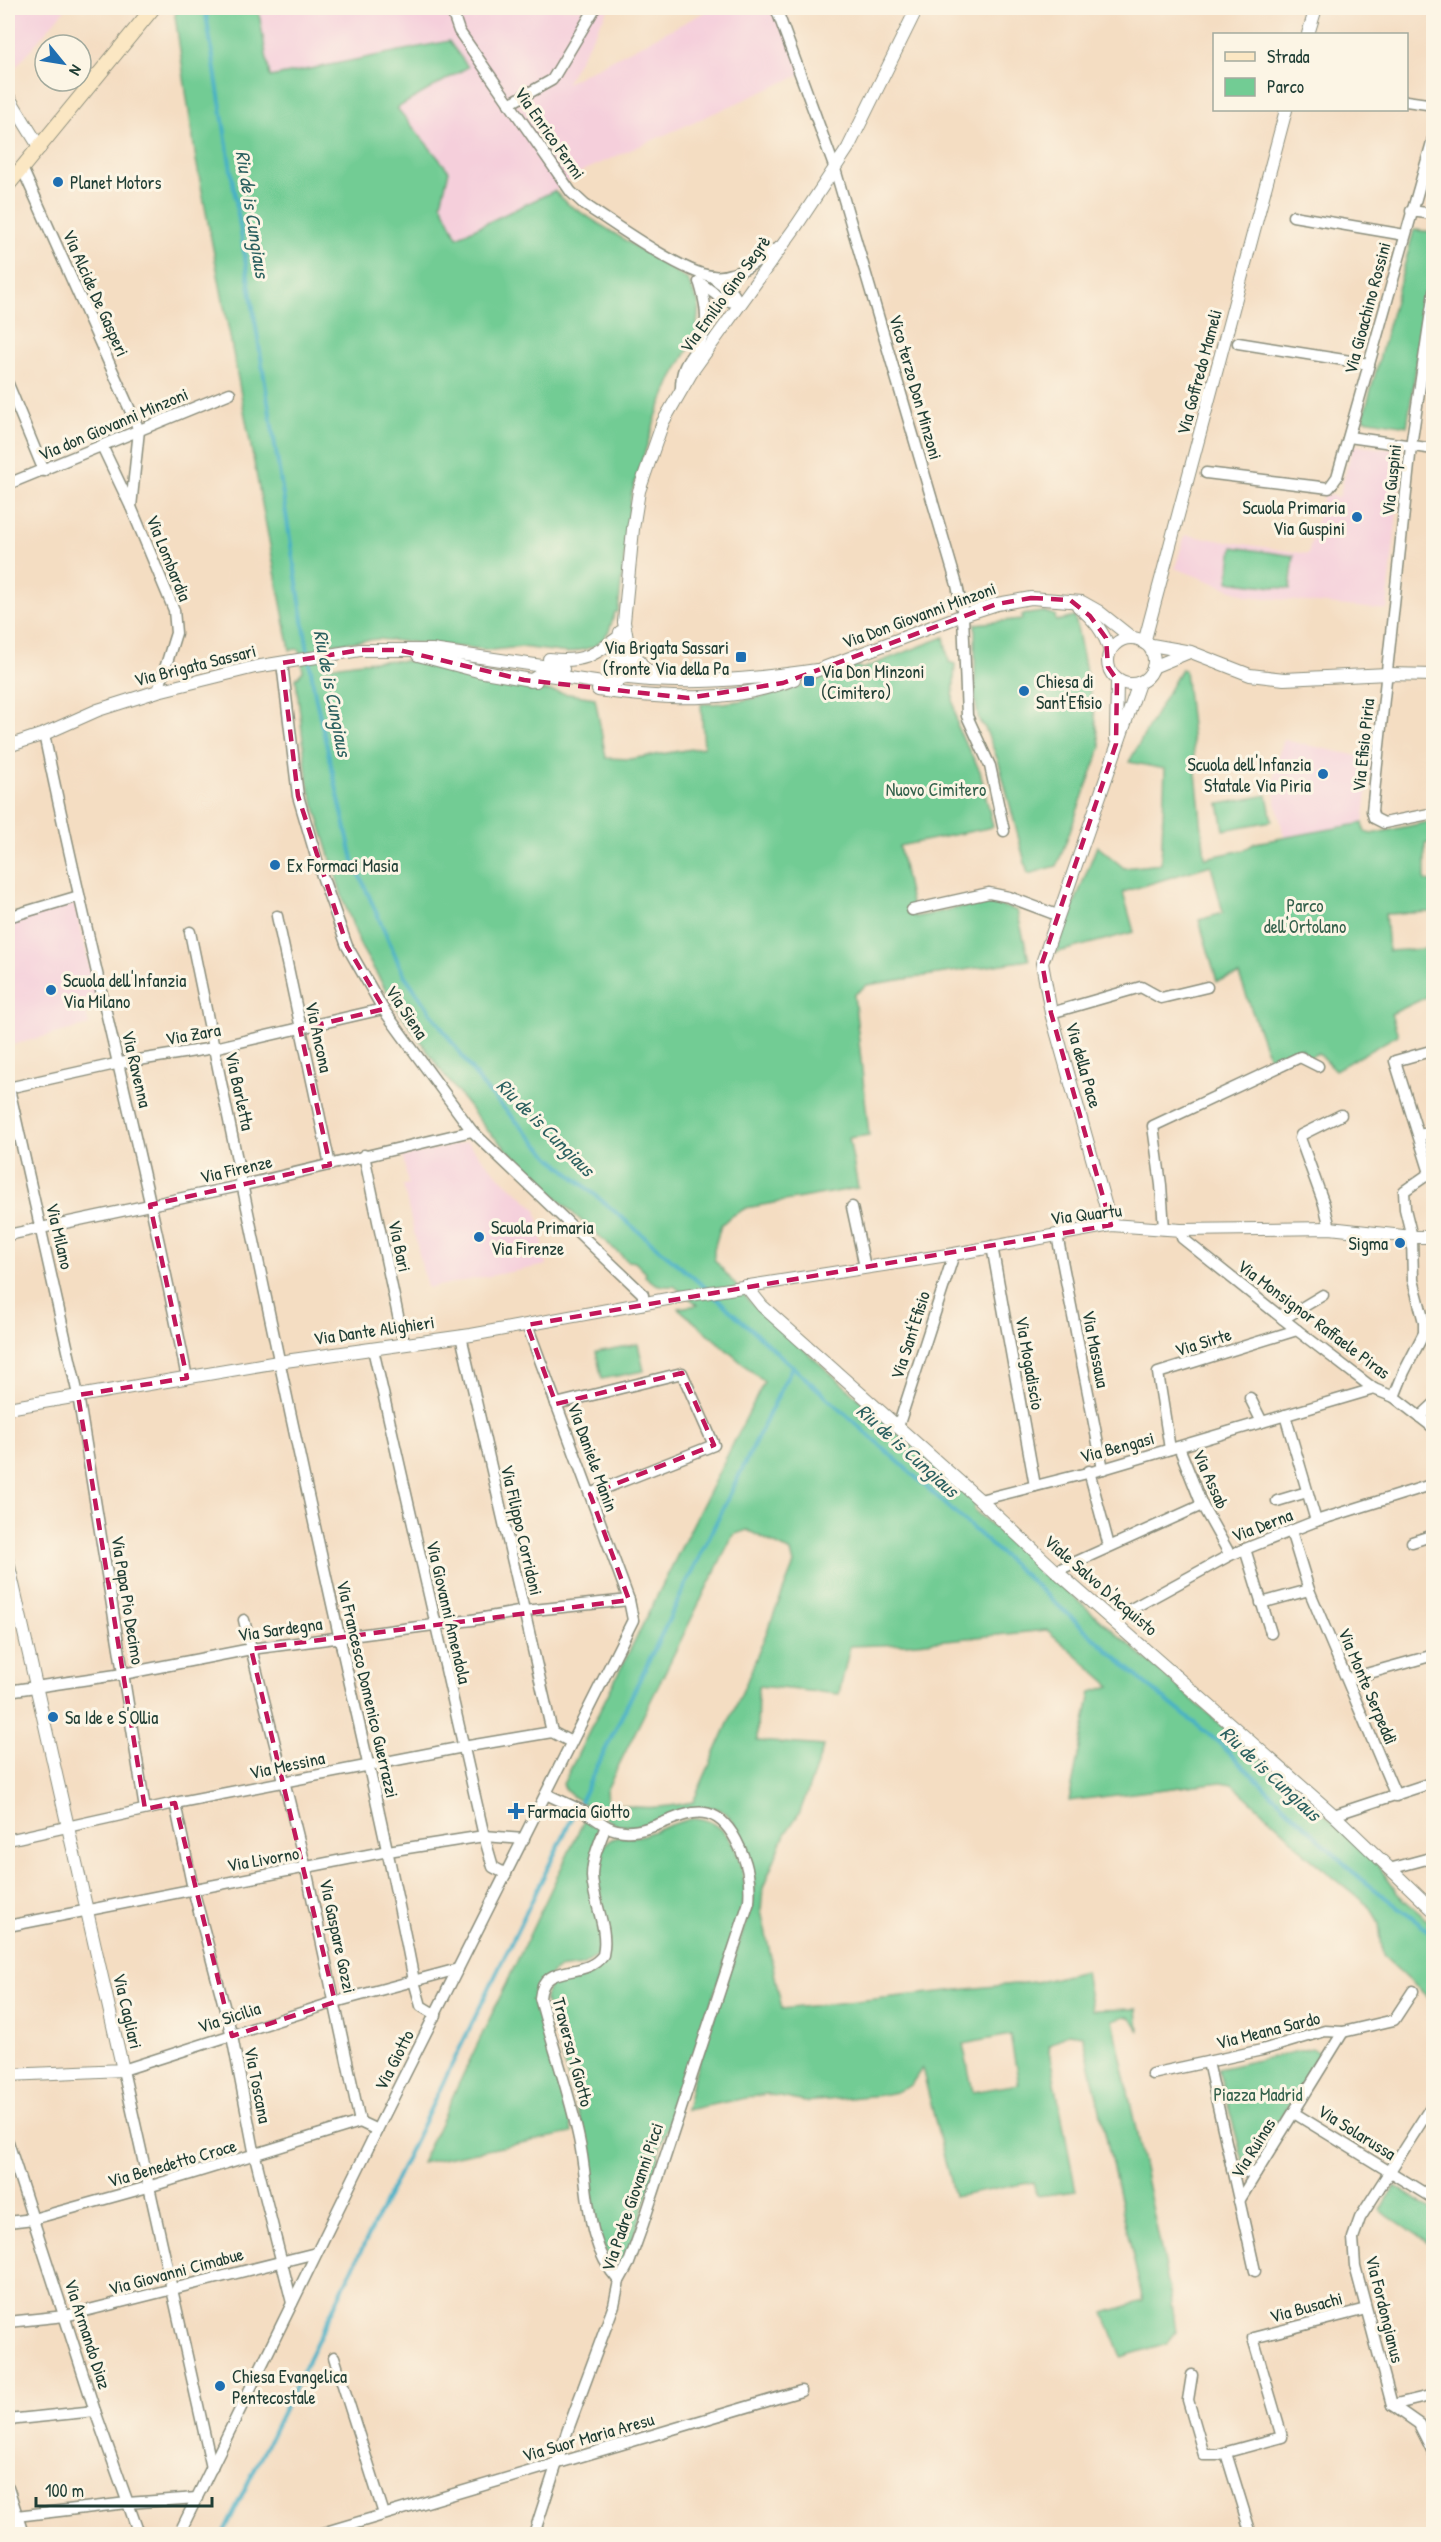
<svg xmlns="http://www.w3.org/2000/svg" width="1441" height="2542" font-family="'Patrick Hand',sans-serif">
<rect width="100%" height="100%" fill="#fcf5e5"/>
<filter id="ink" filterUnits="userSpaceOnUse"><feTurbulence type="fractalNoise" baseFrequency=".0167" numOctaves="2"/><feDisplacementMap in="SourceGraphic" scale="12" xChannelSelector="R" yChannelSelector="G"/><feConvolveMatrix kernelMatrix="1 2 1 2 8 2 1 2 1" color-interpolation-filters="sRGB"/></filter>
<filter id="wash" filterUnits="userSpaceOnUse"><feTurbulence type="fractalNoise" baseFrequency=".008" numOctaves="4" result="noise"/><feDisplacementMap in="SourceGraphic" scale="24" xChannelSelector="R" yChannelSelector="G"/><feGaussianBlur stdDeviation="1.35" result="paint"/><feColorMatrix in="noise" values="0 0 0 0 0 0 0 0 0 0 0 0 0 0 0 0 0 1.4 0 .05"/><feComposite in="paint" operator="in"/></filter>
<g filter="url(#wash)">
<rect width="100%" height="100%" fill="#f4ddc2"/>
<g fill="#f5cfdb">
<polygon points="8,8 66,8 8,76"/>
<polygon points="258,8 609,8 566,83 713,8 785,8 807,72 576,174 557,190 457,238 441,203 449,171 396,108 467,67 449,41 269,77"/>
<polygon points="1353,445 1403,451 1387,610 1248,596 1175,568 1185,535 1308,554 1324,494 1339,497"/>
<polygon points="1284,740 1372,759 1363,823 1284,837 1273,789 1277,758"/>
<polygon points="75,903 99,1008 86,1012 89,1025 8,1046 8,922"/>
<polygon points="467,1142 495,1172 536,1209 547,1265 427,1288 403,1185 408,1184 403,1157"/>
</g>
<g fill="#72cc94" stroke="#488464" stroke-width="1.5" fill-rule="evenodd">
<path d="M177 8H258L270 77 449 41 468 67 397 108 449 171 441 203 457 237 554 191 569 205 687 279 699 304 696 336 672 378 657 414 631 495 618 612H615L609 631 603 639 593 647 568 653 521 647 492 650 378 639 323 645 325 668C360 660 392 658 428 663L427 666 491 685 514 686 595 698 606 758 630 759 704 747 701 704C738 704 772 695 807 685V682L857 666 862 669 944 637 949 662 955 664 953 700 958 729 980 771 993 827 899 846 914 917C952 912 979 895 1017 911L1029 960 867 985 854 995 869 1135 849 1138 858 1188 746 1208 730 1217 721 1225 714 1249V1259L748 1300 975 1502 974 1510 1325 1815 1376 1862 1398 1894 1433 1925V2002L1383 1956 1379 1924 1371 1908 1306 1855 1290 1837 1232 1784 1221 1782 1069 1801 1091 1692 1111 1686 1047 1630 906 1644 850 1646 839 1694 758 1686 757 1741 824 1746 800 1812 785 1834 763 1888 761 1911 782 2009 1043 1981 1085 1971 1092 2010 1137 2009 1139 2031 1131 2018 1125 2016 1113 2020 1171 2297 1176 2332 1167 2343 1121 2357 1104 2313 1143 2301 1083 2035 1068 2033 1048 2046 1076 2191 1037 2196 1033 2182 954 2197 922 2068 911 2085 896 2092 881 2095 805 2102 766 2094 686 2110 692 2082 753 1902C756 1878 753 1856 740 1835 735 1826 730 1814 721 1810 691 1797 653 1832 622 1826 610 1824 596 1811 586 1805 577 1799 567 1795 563 1784L764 1382 678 1308 698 1305 674 1286C660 1287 655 1285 645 1276L646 1273 635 1262 628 1261 577 1217 487 1130 442 1072 393 1002 361 947 343 899 308 784 296 679 303 671 299 649 290 650 196 160 175 16ZM747 1530 791 1552 794 1564 747 1681 693 1802C662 1808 637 1811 607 1801L606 1791 733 1535ZM1010 2035 1019 2084 973 2092 963 2044Z"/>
<polygon points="1414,230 1433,232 1434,250 1407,426 1363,419"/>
<polygon points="1233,547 1294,556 1290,589 1228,581"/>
<polygon points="1043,612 1055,615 1056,621 1075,617 1101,747 1057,866 1028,874 999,763 985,728 979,721 975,700 975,624 1022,619 1022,615"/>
<polygon points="1181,669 1185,670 1205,858 1244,850 1255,843 1363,823 1365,832 1371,834 1433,821 1433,842 1425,844 1425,881 1433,882 1433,912 1385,914 1388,951 1424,949 1433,943 1433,994 1391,1014 1398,1035 1335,1070 1318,1053 1308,1058 1302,1048 1271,1064 1239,975 1217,981 1199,920 1223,913 1211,865 1123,892 1134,932 1055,953 1097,846 1124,868 1161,864 1165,769 1129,762"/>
<polygon points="1267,795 1272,821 1224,830 1219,804"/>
<polygon points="638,1344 644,1371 602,1379 596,1352"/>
<polygon points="585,1818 595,1822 598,1828 595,1842 601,1942 597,1956 582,1966 557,1969 538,1986 535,1995 570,2120 572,2133 421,2163"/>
<path d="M696 1818C733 1822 745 1866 745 1898L690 2068 659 2150 657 2164 631 2248 624 2262 620 2265 608 2257 598 2235 582 2126 545 1998C551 1963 592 1985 605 1958 620 1928 577 1859 612 1839 620 1835 630 1838 639 1836 659 1831 676 1821 696 1818Z"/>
<polygon points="1312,2048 1318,2052 1318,2057 1253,2165 1245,2167 1218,2069"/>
<polygon points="1394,2186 1433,2210 1433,2240 1428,2242 1380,2210"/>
</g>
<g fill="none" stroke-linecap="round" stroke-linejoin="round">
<g stroke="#47b0c6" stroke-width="4">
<polyline points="205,8 315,695 353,860 403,973 483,1086 551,1158 707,1289"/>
<polyline points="712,1294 1141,1680 1218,1742 1355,1874 1434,1935"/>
<polyline points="223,2534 792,1367"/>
</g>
</g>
</g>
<g filter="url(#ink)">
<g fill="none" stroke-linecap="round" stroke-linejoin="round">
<g stroke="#8a8d7b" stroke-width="13">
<g id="minor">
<path d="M451 8 459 31 571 192 585 205C611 222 684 274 712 276 718 277 725 276 731 274 751 270 763 253 782 246"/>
<polyline points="776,8 835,169 957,585 963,615 967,716 990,766 1004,831"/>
<polyline points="1406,101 1434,105"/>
<polyline points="509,104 552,80 595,8"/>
<polyline points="22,168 139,430 131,507"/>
<polyline points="1411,211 1434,214"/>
<polyline points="1293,216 1405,235"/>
<polyline points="711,276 733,293 740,304"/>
<polyline points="699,282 722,299 740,304"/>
<polyline points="1434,291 1411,446 1372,811 1374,818 1384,823 1434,813"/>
<polyline points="1238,343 1369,364"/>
<polyline points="8,384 44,471"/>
<path d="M681 388C681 360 694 358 703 336 709 319 705 301 700 284"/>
<polyline points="1349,437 1434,449"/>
<polyline points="102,446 131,507 174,610 176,633 158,691"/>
<polyline points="1206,473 1329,488 1337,477 1434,135"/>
<polyline points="8,484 230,393"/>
<polyline points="282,663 298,796 320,870 347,946 383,1009 472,1131 643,1294 643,1304"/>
<path d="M44 734C88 949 145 1162 187 1378"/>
<polyline points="912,910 989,893 1009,897 1057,915"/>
<polyline points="277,916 330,1165"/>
<polyline points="8,917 79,896"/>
<path d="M190 932C233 1140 275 1347 321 1554 352 1697 387 1838 414 1981L421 2006 436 2015"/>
<polyline points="1051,1013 1141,987 1161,998 1207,987"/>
<polyline points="8,1084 78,1395 145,1809"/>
<polyline points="8,1088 120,1063 214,1048 383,1009"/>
<polyline points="1419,1135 1434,1132"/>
<polyline points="364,1155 404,1344"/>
<polyline points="852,1207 865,1267"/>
<polyline points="1330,1228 1324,1204 1300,1138 1301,1135 1341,1115"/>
<polyline points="1164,1229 1161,1185 1153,1126 1300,1057 1318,1066"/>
<polyline points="1181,1230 1182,1238 1297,1330 1374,1389 1394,1397 1434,1428"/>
<polyline points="8,1235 244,1185 472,1131"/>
<polyline points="1057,1235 1103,1469"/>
<polyline points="992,1246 1035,1486"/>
<polyline points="1283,1319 1323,1295"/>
<polyline points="461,1336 552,1732"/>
<polyline points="373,1349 484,1836 493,1867 506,1874"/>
<polyline points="1394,1397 1404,1372 1424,1333 1424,1322 1413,1280 1412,1237 1405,1209 1404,1191 1430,1173 1395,1061 1434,1050"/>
<polyline points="1250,1398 1262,1422"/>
<polyline points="556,1404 682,1373 714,1445 590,1494"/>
<polyline points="1285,1415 1316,1521"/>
<polyline points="1420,1417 1434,1404"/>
<polyline points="898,1427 954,1254"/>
<polyline points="1179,1447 1202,1505 1230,1555"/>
<polyline points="1170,1449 1158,1373 1297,1330"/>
<polyline points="1089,1471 1109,1546"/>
<polyline points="980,1500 1103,1469 1374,1389"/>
<polyline points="1277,1501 1307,1492"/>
<polyline points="1291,1531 1309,1590 1396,1796"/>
<polyline points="1412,1542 1434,1535"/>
<polyline points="1245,1549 1271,1633"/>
<polyline points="1056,1571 1202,1505"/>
<polyline points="1261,1603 1309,1590"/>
<polyline points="1113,1619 1230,1555 1316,1521 1434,1484"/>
<polyline points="244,1620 306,1869 360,2122"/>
<polyline points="1348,1679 1434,1655"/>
<polyline points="8,1691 123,1674 251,1649 472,1620 524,1611 629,1600"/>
<path d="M546 1794 587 1813 606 1826C600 1841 592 1859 592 1876 593 1903 609 1927 603 1955 584 1981 543 1960 540 1998 552 2045 569 2091 579 2139 590 2188 583 2241 619 2281"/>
<polyline points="175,1803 193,1889 232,2036 255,2156 292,2303"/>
<polyline points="1334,1815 1434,1782"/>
<polyline points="8,1840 175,1803 463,1747 552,1732 571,1742"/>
<polyline points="1389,1869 1434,1857"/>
<polyline points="8,1926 388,1851 484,1836 524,1839"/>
<polyline points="1208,2062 1255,2271"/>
<polyline points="1152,2074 1262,2050 1325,2031 1343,2032 1394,2020 1413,1991"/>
<polyline points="1434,2102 1360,2218 1353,2238 1355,2266 1392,2405 1419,2424 1434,2454"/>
<polyline points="1294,2113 1434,2199"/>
<polyline points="8,2142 95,2411 139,2534"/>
<polyline points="1232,2170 1256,2173"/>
<polyline points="1239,2201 1343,2032"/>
<polyline points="8,2222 33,2219 148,2187 360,2122 377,2130"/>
<polyline points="8,2322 65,2316 316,2253"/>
<polyline points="334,2357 384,2514"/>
<polyline points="1192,2375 1188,2400 1204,2455 1216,2455 1282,2437 1253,2338 1366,2309"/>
<polyline points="1392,2405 1434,2395"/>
<polyline points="8,2420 95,2411"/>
<polyline points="1226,2453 1251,2534"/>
<polyline points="212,2468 123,2070 335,2002 458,1969"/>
<polyline points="8,2487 23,2534"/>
<polyline points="8,2517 127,2503 197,2498"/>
<polyline points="179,2534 377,2130 633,1620 629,1600 527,1325"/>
<polyline points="319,2534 801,2391"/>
<path d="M534 2534 567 2432 614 2305 619 2281 629 2263 643 2224 749 1902C751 1879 747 1861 736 1840 701 1774 655 1851 606 1826"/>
</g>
</g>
<g stroke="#8a8d7b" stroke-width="14">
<g id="tertiary">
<polyline points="1308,34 1316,8"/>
<polyline points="8,96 40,148"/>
<path d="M1078 606C1094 619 1104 632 1110 651"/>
<circle cx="1131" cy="661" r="23"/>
<polyline points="1144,643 1286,110"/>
<polyline points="1146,644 1191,652 1250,675 1284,679 1388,674 1434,675"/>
<polyline points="628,645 644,668 662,680"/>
<polyline points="418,655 478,671 536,681"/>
<path d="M549 659C582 663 593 656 619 637L620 632"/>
<polyline points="1153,667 1187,653"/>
<polyline points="810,673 963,615 997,604 1031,598 1082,602 1098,611 1132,638"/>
<path d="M613 676C682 686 749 680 817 670"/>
<polyline points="530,681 541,674 609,684 623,670 626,664 628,645 624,622 633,529 639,491 663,422 693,370 797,225 848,148 917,8"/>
<polyline points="618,681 615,671 619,637"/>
<path d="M598 690C663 699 731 704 794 679"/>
<polyline points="1116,739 1117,680"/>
<polyline points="8,746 44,734 98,710 158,691 255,667 360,650 432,650 563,669"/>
<polyline points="1111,1225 1051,1013 1042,963 1139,683"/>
<polyline points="746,1286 762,1306 980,1500 1056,1571 1334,1815 1434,1911"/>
<polyline points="8,1408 278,1362 471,1335 678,1297 954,1254 1111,1225 1181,1230 1330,1228 1412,1237 1434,1237"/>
<polyline points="8,1562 123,2070 8,2075"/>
</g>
</g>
<g stroke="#8a8d7b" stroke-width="16">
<polyline id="secondary" points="8,185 153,8"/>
</g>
<use href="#minor" stroke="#fff" stroke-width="10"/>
<use href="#tertiary" stroke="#fff" stroke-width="12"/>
<use href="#secondary" stroke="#fbe7c3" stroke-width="14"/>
</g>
</g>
<path fill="none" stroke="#c2185b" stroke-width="4.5" stroke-dasharray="12 8" stroke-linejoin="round" d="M1031 598 1070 600 1090 616 1106 638 1108 667 1117 680 1116 744 1042 963 1051 1013 1111 1225 527 1325 556 1404 682 1373 714 1445 590 1494 629 1600 251 1649 335 2002 232 2036 175 1803 145 1809 78 1395 187 1378 150 1205 330 1165 300 1029 384 1009 347 946 298 796 282 663 360 650H399L524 680 688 698 783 683 997 604Z"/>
<g fill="#1f6fb2" stroke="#fcf5e5" stroke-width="2">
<circle cx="58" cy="182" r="6"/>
<circle cx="1357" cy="517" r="6"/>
<rect x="735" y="651" width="12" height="12" rx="3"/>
<rect x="803" y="675" width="12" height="12" rx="3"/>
<circle cx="1024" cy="691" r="6"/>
<circle cx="1323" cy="774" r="6"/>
<circle cx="275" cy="865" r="6"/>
<circle cx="51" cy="990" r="6"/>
<circle cx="479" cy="1237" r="6"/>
<circle cx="1400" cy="1243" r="6"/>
<circle cx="53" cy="1717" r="6"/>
<path d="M513 1802h6v6h6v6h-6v6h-6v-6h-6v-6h6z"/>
<circle cx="220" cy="2386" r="6"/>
</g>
<g text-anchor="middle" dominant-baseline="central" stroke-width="6" stroke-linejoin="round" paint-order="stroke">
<g font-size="18" fill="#1f3d34" stroke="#fcf5e5">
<text transform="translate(550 133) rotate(55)">Via Enrico Fermi</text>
<text transform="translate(96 293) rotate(66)">Via Alcide De Gasperi</text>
<text transform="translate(725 294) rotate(-54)">Via Emilio Gino Segrè</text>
<text transform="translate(1367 308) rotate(-75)">Via Gioachino Rossini</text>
<text transform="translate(1199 372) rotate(-75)">Via Goffredo Mameli</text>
<text transform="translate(916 387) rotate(74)">Vico terzo Don Minzoni</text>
<text transform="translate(113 424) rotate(-23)">Via don Giovanni Minzoni</text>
<text transform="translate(1391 480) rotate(-84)">Via Guspini</text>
<text transform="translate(169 558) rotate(68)">Via Lombardia</text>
<text transform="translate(919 615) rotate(-20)">Via Don Giovanni Minzoni</text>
<text transform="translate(195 665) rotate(-14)">Via Brigata Sassari</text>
<text transform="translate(1363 745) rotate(-84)">Via Efisio Piria</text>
<text transform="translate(407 1012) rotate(56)">Via Siena</text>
<text transform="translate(193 1034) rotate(-10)">Via Zara</text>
<text transform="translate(319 1037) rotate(78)">Via Ancona</text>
<text transform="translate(1084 1065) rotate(74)">Via della Pace</text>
<text transform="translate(137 1069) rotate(77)">Via Ravenna</text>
<text transform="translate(240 1091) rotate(78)">Via Barletta</text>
<text transform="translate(236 1169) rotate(-13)">Via Firenze</text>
<text transform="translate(1086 1214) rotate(-7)">Via Quartu</text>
<text transform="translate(60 1236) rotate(77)">Via Milano</text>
<text transform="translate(400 1246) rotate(78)">Via Bari</text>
<text transform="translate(1314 1319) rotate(37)">Via Monsignor Raffaele Piras</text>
<text transform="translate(374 1330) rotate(-8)">Via Dante Alighieri</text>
<text transform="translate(910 1335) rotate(-72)">Via Sant'Efisio</text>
<text transform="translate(1203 1342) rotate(-17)">Via Sirte</text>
<text transform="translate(1096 1349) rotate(79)">Via Massaua</text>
<text transform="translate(1030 1363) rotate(80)">Via Mogadiscio</text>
<text transform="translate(1117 1447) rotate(-15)">Via Bengasi</text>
<text transform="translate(593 1457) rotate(70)">Via Daniele Manin</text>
<text transform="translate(1211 1479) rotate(66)">Via Assab</text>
<text transform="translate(1262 1525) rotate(-21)">Via Derna</text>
<text transform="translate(522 1530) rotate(77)">Via Filippo Corridoni</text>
<text transform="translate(1101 1585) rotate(41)">Viale Salvo D'Acquisto</text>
<text transform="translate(128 1600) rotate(81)">Via Papa Pio Decimo</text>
<text transform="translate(449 1612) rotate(77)">Via Giovanni Amendola</text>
<text transform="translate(280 1629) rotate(-8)">Via Sardegna</text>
<text transform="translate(1368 1686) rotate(67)">Via Monte Serpeddì</text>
<text transform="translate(368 1689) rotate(77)">Via Francesco Domenico Guerrazzi</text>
<text transform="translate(287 1765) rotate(-12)">Via Messina</text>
<text transform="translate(263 1859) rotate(-10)">Via Livorno</text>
<text transform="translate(338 1936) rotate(78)">Via Gaspare Gozzi</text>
<text transform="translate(128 2011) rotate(77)">Via Cagliari</text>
<text transform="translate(229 2017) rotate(-18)">Via Sicilia</text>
<text transform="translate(1268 2030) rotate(-14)">Via Meana Sardo</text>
<text transform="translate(573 2052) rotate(75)">Traversa 1 Giotto</text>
<text transform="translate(394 2060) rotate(-63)">Via Giotto</text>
<text transform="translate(258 2085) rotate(79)">Via Toscana</text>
<text transform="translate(1357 2132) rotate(32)">Via Solarussa</text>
<text transform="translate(1253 2148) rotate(-58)">Via Ruinas</text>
<text transform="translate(172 2163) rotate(-16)">Via Benedetto Croce</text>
<text transform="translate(632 2197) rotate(-71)">Via Padre Giovanni Picci</text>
<text transform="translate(176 2271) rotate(-15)">Via Giovanni Cimabue</text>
<text transform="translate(1306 2307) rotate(-15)">Via Busachi</text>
<text transform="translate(1385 2309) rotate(76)">Via Fordongianus</text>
<text transform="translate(88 2334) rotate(72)">Via Armando Diaz</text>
<text transform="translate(588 2437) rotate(-16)">Via Suor Maria Aresu</text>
</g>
<g font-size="18" fill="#1f3d34" stroke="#fcf5e5" text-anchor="start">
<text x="70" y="182">Planet Motors</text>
<text x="1345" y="507" text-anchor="end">Scuola Primaria<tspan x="1345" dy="21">Via Guspini</tspan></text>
<text x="729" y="647" text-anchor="end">Via Brigata Sassari<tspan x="729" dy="21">(fronte Via della Pa</tspan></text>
<text x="821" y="671">Via Don Minzoni<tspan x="821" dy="21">(Cimitero)</tspan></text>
<text x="1036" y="681">Chiesa di<tspan x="1036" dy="21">Sant'Efisio</tspan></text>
<text x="1311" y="764" text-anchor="end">Scuola dell'Infanzia<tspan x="1311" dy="21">Statale Via Piria</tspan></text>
<text x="287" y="865">Ex Formaci Masia</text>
<text x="63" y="980">Scuola dell'Infanzia<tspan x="63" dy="21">Via Milano</tspan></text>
<text x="491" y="1227">Scuola Primaria<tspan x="491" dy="21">Via Firenze</tspan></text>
<text x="1388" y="1243" text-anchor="end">Sigma</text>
<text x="65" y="1717">Sa Ide e S'Ollia</text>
<text x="528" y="1811">Farmacia Giotto</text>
<text x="232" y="2376">Chiesa Evangelica<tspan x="232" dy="21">Pentecostale</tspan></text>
</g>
<g font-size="18" fill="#34614c" stroke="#fcf5e5">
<text x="936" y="789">Nuovo Cimitero</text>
<text x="1305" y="905">Parco<tspan x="1305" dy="21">dell'Ortolano</tspan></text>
<text x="1258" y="2094">Piazza Madrid</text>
</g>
<g font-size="20" font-style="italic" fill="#2b6060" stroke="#fcf5e5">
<text transform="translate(253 214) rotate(81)">Riu de is Cungiaus</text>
<text transform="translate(333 693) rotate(79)">Riu de is Cungiaus</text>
<text transform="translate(546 1127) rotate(45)">Riu de is Cungiaus</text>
<text transform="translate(908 1450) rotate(42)">Riu de is Cungiaus</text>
<text transform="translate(1271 1773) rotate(43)">Riu de is Cungiaus</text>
</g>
</g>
<rect width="1441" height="2542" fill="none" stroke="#fcf5e5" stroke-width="30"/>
<rect x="1213" y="33" width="195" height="78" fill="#fcf5e5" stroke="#a4ab9e" stroke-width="1.5"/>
<rect x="1225" y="52" width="30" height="9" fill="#fbe7c3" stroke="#a4ab9e" stroke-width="1.5"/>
<text x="1267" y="63" font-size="18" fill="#1f3d34">Strada</text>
<rect x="1225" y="78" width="30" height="18" fill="#72cc94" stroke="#a4ab9e" stroke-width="1.5"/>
<text x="1267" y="93" font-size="18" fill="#1f3d34">Parco</text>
<g transform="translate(63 63) rotate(120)"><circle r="28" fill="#fcf5e5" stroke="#a4ab9e" stroke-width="1.5"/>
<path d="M0-4.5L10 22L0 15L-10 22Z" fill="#1f6fb2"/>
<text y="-9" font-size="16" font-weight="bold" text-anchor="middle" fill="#1f3d34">N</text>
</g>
<path d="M36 2497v9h176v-9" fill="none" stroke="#1f3d34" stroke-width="3"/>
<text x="45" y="2497" font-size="18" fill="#1f3d34" stroke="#fcf5e5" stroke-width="4.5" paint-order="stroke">100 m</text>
</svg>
